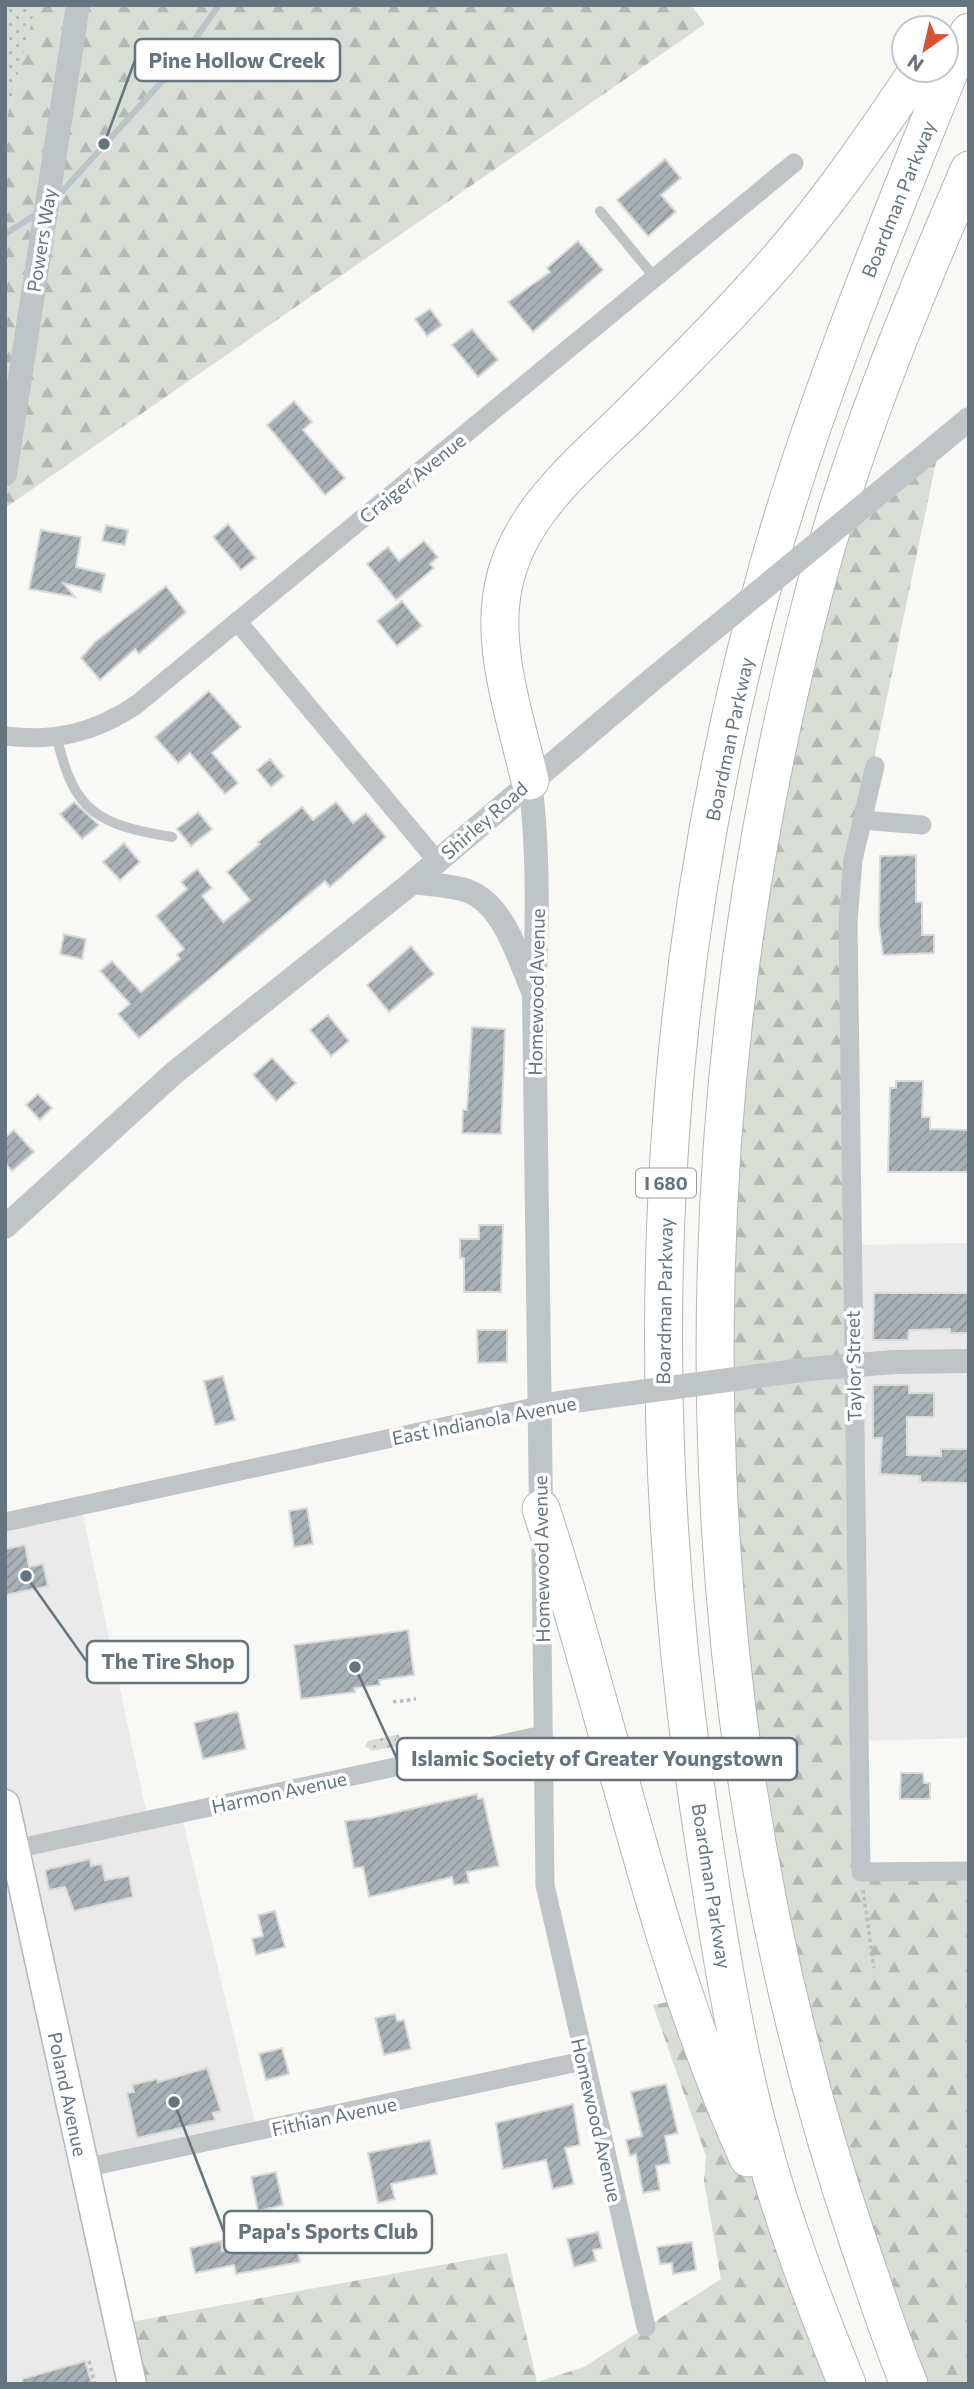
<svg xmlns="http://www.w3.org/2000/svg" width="974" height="2389" font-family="Commissioner,sans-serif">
<defs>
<pattern id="grass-dots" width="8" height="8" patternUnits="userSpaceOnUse" patternTransform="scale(1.75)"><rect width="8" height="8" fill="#d8ddd5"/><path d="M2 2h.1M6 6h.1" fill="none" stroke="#b3b8b2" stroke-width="1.8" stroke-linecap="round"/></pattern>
<pattern id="forest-firs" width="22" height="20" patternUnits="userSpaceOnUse" patternTransform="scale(1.75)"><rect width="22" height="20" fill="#d8ddd5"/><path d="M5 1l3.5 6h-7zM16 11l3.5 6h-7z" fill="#b3b8b2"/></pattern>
<pattern id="building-hatch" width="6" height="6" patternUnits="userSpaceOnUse" patternTransform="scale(1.75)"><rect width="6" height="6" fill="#a8b1b6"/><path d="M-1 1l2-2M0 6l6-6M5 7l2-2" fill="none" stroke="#8c9599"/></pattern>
</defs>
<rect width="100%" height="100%" fill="#f8f8f5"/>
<g fill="#e9eae9">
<polygon points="969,1243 969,1738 857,1741 852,1245"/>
<polygon points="81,1506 148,1820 181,1813 257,2132 84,2168 132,2384 5,2384 5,1522"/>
</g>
<g fill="url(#grass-dots)">
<polygon points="5,5 36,5 5,126"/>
<polygon points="395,1735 398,1746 372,1751 365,1746 368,1741"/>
</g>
<g fill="url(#forest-firs)">
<polygon points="36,5 691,5 705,24 5,508 5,126"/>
<polygon points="940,443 853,860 861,1872 969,1871 969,2384 909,2384 752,1809 719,1165 831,535"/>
<polygon points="687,1998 847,2384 132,2384 119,2324 507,2253 537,2382 584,2367 721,2279 704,2181 706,2156 653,2005"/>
</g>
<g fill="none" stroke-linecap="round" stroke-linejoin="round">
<g stroke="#b9c5c9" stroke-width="6">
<polyline points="58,196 176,66 219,5"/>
<polyline points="5,234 40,212"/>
</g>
</g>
<g fill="url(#building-hatch)" stroke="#dadad8" stroke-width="2">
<polygon points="665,159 681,178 661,195 676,212 648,236 617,200"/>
<polygon points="578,241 603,270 533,332 508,302 550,272 547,268"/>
<polygon points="430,309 442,325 427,336 415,319"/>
<polygon points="472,329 498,360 478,377 452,345"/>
<polygon points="294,401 312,422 303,430 345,478 325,495 267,425"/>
<polygon points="228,524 256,558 241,570 213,537"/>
<polygon points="106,525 128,530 125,545 102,541"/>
<polygon points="41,530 81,537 76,567 105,574 101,592 63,583 75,597 29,589"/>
<polygon points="424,541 438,557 430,564 434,568 396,600 367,564 388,547 399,561"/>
<polygon points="166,586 186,612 139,654 135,649 100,680 81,658 95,642"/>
<polygon points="402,601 422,626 397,646 377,621"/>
<polygon points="209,691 241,727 212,753 238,783 225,794 190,753 178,763 155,737"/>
<polygon points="270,759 284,776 271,787 257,770"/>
<polygon points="74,802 99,825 82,839 60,814"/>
<polygon points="336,802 353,823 366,813 386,837 330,887 325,881 139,1038 118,1014 130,1004 100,971 112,961 141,992 180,959 177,955 184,949 156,916 187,889 181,882 197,869 212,888 202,896 223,922 250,900 227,872 260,844 258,842 302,807 313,820"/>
<polygon points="198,812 212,829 191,846 177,829"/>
<polygon points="124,843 140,862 120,880 103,862"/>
<polygon points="916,855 916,902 922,902 922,935 934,935 934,953 883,955 879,924 880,856"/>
<polygon points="64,934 86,939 82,959 60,954"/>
<polygon points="411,946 434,974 389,1012 367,985"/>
<polygon points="328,1015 349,1041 331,1056 310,1030"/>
<polygon points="472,1027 505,1029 501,1134 462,1133 463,1110 467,1110"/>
<polygon points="272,1058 296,1083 276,1101 253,1075"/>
<polygon points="896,1081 923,1081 922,1117 930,1117 930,1129 969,1130 969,1172 888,1172 890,1088 896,1088"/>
<polygon points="38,1094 52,1108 40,1120 26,1105"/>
<polygon points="14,1130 34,1152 12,1171 5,1163 5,1138"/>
<polygon points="479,1225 503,1225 501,1292 464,1292 464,1258 460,1258 460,1239 479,1239"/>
<polygon points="874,1293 969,1293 969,1333 950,1333 950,1329 909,1330 908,1340 873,1340"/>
<polygon points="477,1330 507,1330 507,1362 478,1363"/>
<polygon points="223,1376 235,1420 215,1425 204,1381"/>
<polygon points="873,1385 909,1385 909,1393 934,1393 934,1417 907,1417 907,1455 941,1456 941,1449 969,1449 969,1483 920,1482 920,1476 880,1474 882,1438 873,1438"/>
<polygon points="307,1508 313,1544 294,1547 289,1511"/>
<polygon points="25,1545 29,1567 43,1564 48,1586 5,1595 5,1549"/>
<polygon points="408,1630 414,1675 379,1680 380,1685 354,1688 355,1692 301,1699 294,1645"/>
<polygon points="235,1712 238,1713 246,1749 203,1759 194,1723"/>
<polygon points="901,1773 923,1773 924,1783 930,1783 930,1799 900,1799"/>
<polygon points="477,1794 478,1799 483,1798 499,1866 467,1872 469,1883 454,1885 452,1877 369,1897 363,1867 354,1868 345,1821 371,1818"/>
<polygon points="90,1859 91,1866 102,1864 105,1880 129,1876 133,1897 74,1911 65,1887 49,1890 45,1870"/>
<polygon points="275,1911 285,1947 256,1955 252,1939 263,1936 258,1915"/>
<polygon points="395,2014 397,2021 404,2020 411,2049 384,2055 375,2018"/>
<polygon points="282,2048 289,2074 266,2080 259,2054"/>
<polygon points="207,2068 221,2111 213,2113 215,2120 137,2138 127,2093 134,2092 132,2085 157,2079 158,2082"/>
<polygon points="666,2084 678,2133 665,2136 670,2163 656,2166 660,2190 643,2193 636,2154 630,2156 626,2140 642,2136 631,2092"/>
<polygon points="573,2104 580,2145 565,2148 574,2184 553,2189 546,2160 503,2169 496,2123"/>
<polygon points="430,2140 437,2174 391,2184 395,2199 378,2203 368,2153"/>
<polygon points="276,2172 283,2205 258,2211 251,2177"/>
<polygon points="293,2231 300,2262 236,2274 234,2265 195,2273 190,2248 221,2241 222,2251 279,2240 278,2234"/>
<polygon points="598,2232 602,2248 593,2250 596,2261 574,2267 567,2239"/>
<polygon points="692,2242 696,2270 673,2274 672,2263 660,2264 657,2247"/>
<polygon points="85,2361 92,2384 23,2384 22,2379"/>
</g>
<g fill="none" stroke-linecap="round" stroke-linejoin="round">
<g stroke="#b2b8bc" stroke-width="31">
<polyline id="secondary" points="5,1804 132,2384"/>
</g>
<g stroke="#b3b7ba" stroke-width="39">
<g id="motorway">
<path d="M530 781C516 719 491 651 503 588 517 510 589 457 641 404 682 363 724 321 762 278 821 213 870 142 918 70"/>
<path d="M541 1509C612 1724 654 1951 748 2158"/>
<path d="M847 2384C814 2302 782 2220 760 2135 732 2031 716 1922 700 1816 637 1394 653 980 768 567 817 394 887 227 954 60L969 32"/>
<path d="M909 2384C890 2338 875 2290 859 2244 679 1711 672 1130 815 588 853 444 910 307 969 170"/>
</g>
</g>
<g stroke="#babdbf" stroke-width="3.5" stroke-dasharray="3.5 3.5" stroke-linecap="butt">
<polyline points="393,1702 416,1699"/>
<polyline points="397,1735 401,1746"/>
<polyline points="863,1890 874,1968"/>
<polyline points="89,2361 95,2384"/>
</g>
<g stroke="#bfc4c7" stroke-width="10">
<polyline points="600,211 655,278"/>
<path d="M57 738C74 813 99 825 172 837"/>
</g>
<g stroke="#bfc4c7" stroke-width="19">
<polyline points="237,621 437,861"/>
<path d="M5 736C55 742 94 733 136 705L794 163"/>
<polyline points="875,766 853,860 848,922 861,1872 969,1871"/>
<polyline points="862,820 922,825"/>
<polyline points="5,1522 539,1406"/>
<polyline points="541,1548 545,1885 646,2327"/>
<polyline points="15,1849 543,1735"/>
<polyline points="84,2168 583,2061"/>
</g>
<g stroke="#bfc4c7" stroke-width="24">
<polyline points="940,443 969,419"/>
<polyline points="5,474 78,5"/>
<path d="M530 781C539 852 538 923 534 994L541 1509"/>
<path d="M413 882C430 885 451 885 468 891 505 906 518 957 533 991"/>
<polyline points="5,1227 174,1073 413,882 653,679"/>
<polyline points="810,1369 894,1362 969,1361"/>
<polyline points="539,1406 588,1399"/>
</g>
<use href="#secondary" stroke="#fff" stroke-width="28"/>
<use href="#motorway" stroke="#fff" stroke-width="37"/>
<g stroke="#bfc4c7" stroke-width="24">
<polyline points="653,679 940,443"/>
<polyline points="588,1399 810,1369"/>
</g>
</g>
<g text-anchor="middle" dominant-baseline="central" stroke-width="7" stroke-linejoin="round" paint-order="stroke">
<rect fill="#fff" stroke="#929ea5" stroke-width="2" x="636" y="1168.5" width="60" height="29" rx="5"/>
<g font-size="18" font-weight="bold" fill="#64757f">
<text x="666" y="1183">I 680</text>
</g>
<g font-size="19" fill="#64757f" stroke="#fff">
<text transform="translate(898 199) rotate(-68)">Boardman Parkway</text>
<text transform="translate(41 240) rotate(-81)">Powers Way</text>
<text transform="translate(412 478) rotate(-39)">Craiger Avenue</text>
<text transform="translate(729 739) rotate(-78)">Boardman Parkway</text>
<text transform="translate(484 820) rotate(-41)">Shirley Road</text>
<text transform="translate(536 992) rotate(-89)">Homewood Avenue</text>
<text transform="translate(664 1301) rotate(-89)">Boardman Parkway</text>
<text transform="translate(853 1366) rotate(-91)">Taylor Street</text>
<text transform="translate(484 1420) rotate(-11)">East Indianola Avenue</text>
<text transform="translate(541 1559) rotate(-91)">Homewood Avenue</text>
<text transform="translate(279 1792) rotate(-12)">Harmon Avenue</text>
<text transform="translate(712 1886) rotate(81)">Boardman Parkway</text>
<text transform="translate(68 2094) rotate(78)">Poland Avenue</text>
<text transform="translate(334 2116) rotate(-12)">Fithian Avenue</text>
<text transform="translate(597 2120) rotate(77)">Homewood Avenue</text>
</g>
</g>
<path fill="none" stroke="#64757f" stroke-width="2.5" d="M104 144L135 60M26 1576L87 1662M355 1667L397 1759M174 2102L224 2232"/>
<g fill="#64757f" stroke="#fff" stroke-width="2.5">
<circle cx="104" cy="144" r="7"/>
<circle cx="26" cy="1576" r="7"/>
<circle cx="355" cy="1667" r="7"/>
<circle cx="174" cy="2102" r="7"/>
</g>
<g fill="#fff" stroke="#64757f" stroke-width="2.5">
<rect x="135" y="39" width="205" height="42" rx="7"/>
<rect x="87" y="1641" width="161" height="42" rx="7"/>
<rect x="397" y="1738" width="400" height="42" rx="7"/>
<rect x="224" y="2211" width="208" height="42" rx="7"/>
</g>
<g font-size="21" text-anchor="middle" font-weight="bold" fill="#64757f">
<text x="237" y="68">Pine Hollow Creek</text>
<text x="168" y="1669">The Tire Shop</text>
<text x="597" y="1766">Islamic Society of Greater Youngstown</text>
<text x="328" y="2239">Papa's Sports Club</text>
</g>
<rect width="974" height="2389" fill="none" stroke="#64757f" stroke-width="14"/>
<g transform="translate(925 49) rotate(214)"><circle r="33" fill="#ffffff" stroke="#c1c8cc" stroke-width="2"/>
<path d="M0-5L12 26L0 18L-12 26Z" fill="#dc4f31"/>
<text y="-10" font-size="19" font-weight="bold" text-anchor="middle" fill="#64757f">N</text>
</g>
</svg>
